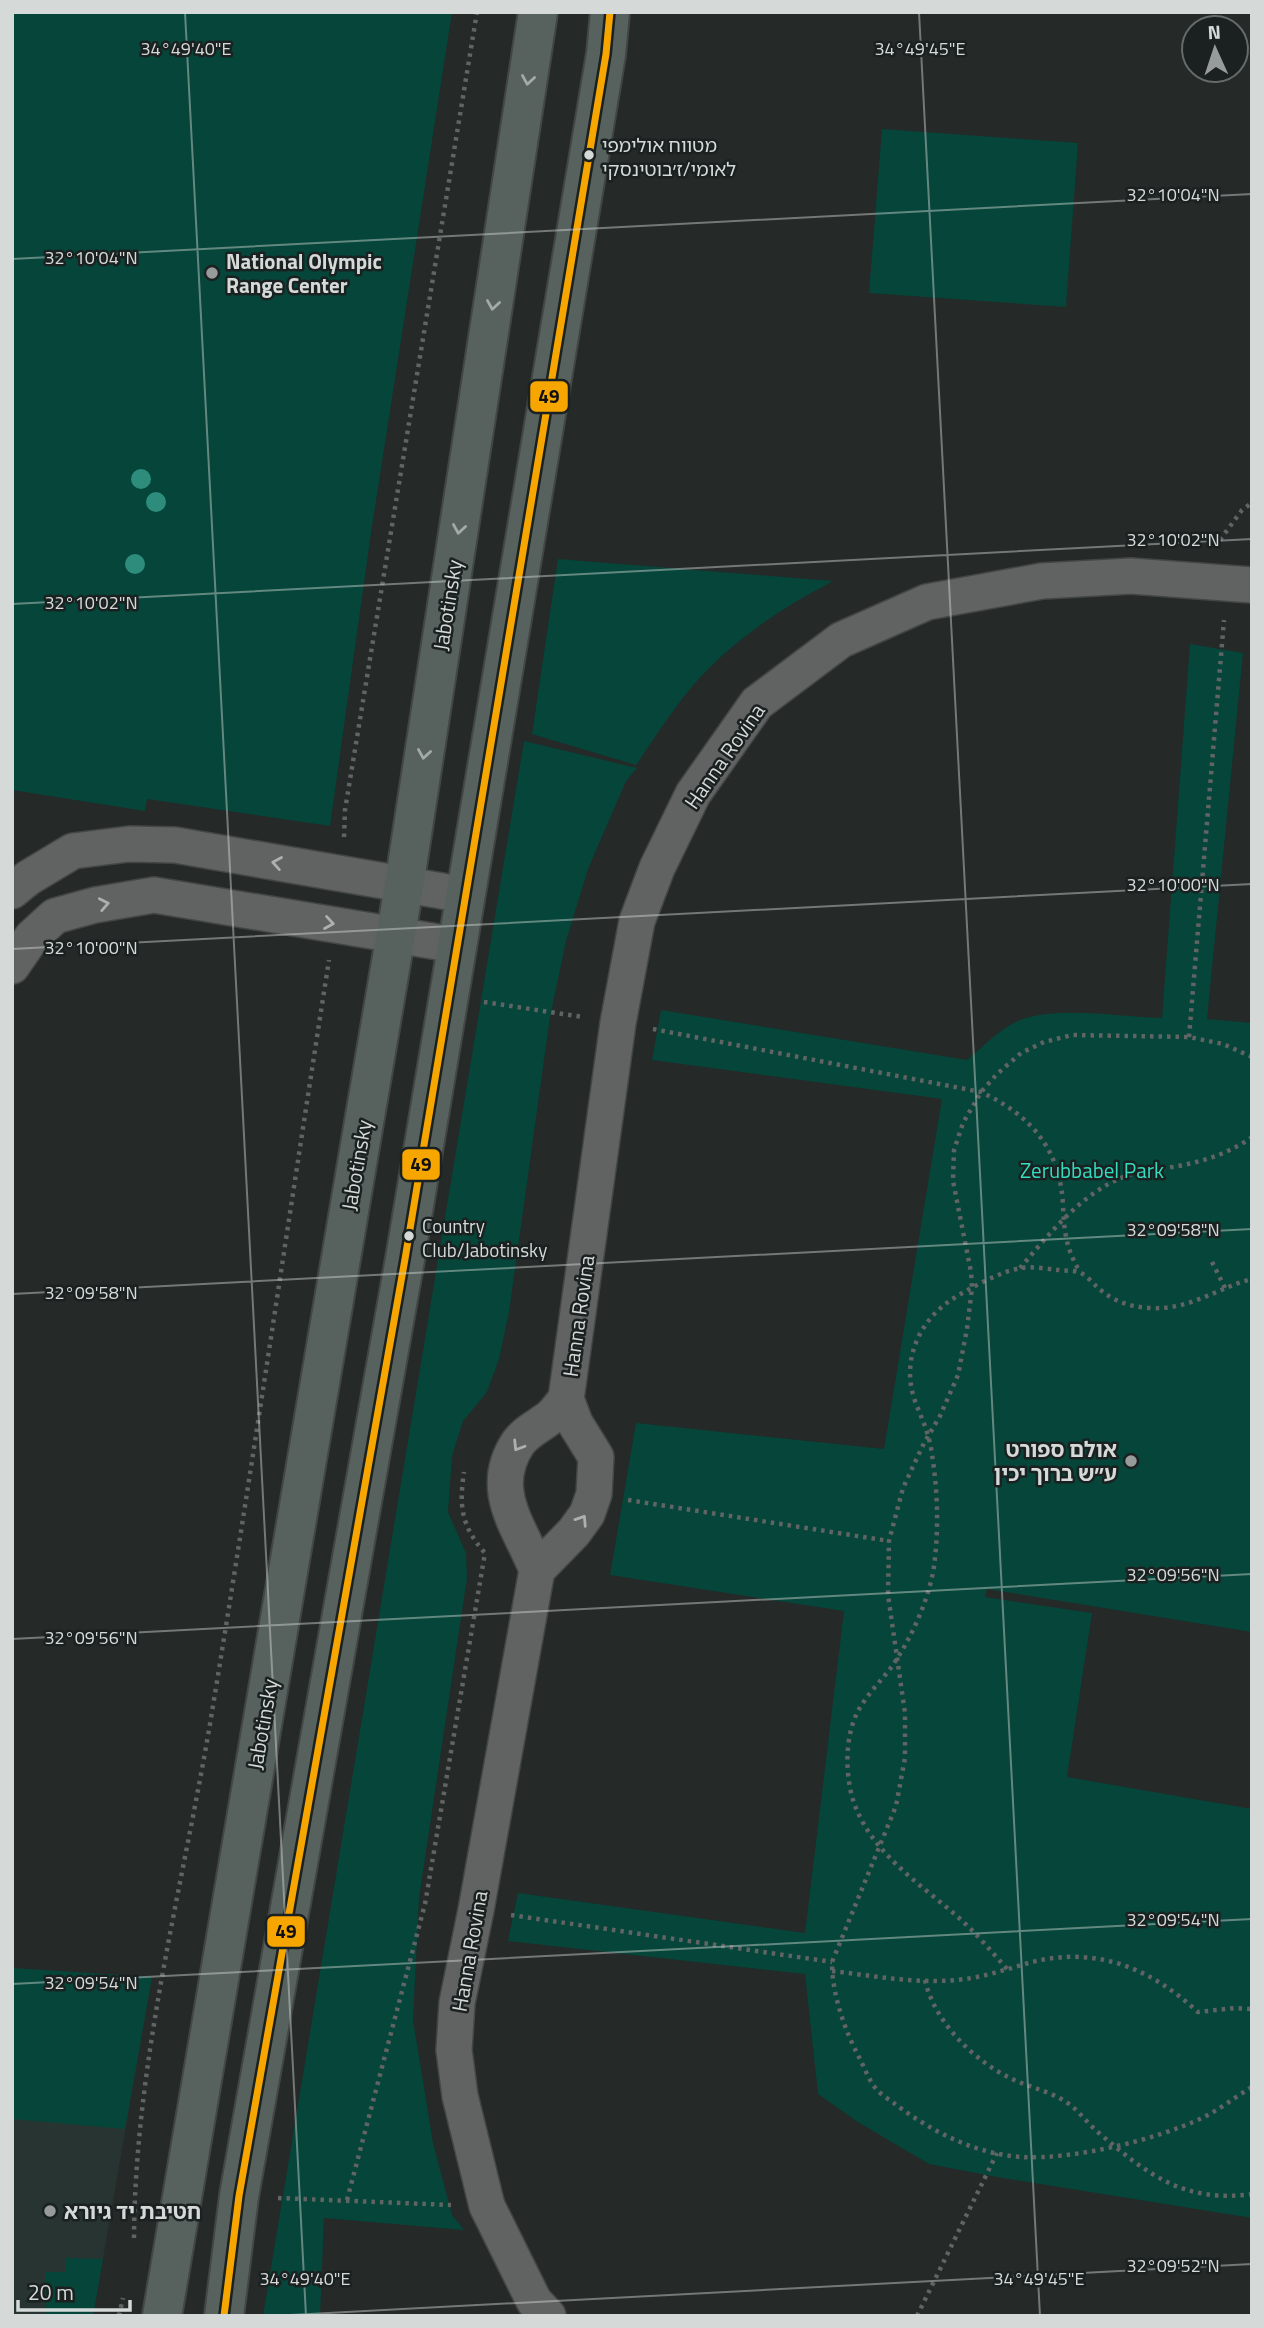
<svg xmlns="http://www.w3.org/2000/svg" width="1264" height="2328" font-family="'Titillium Web','Noto Sans Hebrew',sans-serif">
<rect width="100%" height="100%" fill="#252928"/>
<polygon fill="#273431" points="12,1968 152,1977 93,2316 12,2316"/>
<g fill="#05453a">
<polygon points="12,12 452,12 371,533 330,826 147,799 145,811 12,790"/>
<polygon points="882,129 1078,143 1066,307 869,293"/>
<path d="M558 559 833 581C776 611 722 647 682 699 666 720 651 743 636 765L532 734Z"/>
<path d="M1190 644 1243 653 1207 1019 1252 1023V1632L987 1589 985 1597 1092 1613 1067 1777 1252 1809V2218L997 2177 929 2164 858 2122 818 2094 805 1974 508 1941 518 1893 805 1933 844 1611 610 1575 636 1423 884 1449 942 1099 652 1060 661 1010 967 1060C984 1046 1002 1026 1023 1019 1059 1006 1123 1017 1162 1018Z"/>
<polygon points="524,741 637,768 626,781 588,869 566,941 550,1017 509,1312 499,1359 487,1392 463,1421 452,1456 448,1512 466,1553 467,1578 419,1898 413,2020 433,2143 452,2215 464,2230 324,2218 320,2316 263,2316"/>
<polygon points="12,1968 152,1977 125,2129 12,2119"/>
<polygon points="65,2258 103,2259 93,2316 46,2316 46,2272 65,2272"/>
</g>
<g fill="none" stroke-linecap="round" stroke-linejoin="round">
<g stroke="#424645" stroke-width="38">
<g id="minor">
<polyline points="12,891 28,878 73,851 129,844 175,845 465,895"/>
<polyline points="12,966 32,937 55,916 95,905 154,895 456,945"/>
<path d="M537 1570C520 1527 487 1490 518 1443 526 1432 537 1427 548 1419 555 1414 560 1406 566 1399"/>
<polyline points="548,2316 534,2301 487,2206 460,2096 454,2050 457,2003 476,1910 537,1570 574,1532 587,1514 594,1494 596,1457 575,1423 566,1399 618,1023 637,921 657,868 693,794 757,703 841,640 927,602 1042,581 1131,576 1252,585"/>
</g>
</g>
<g stroke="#424645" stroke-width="42">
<g id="major">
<polyline points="162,2316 404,886 538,12"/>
<polyline points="224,2316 239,2196 405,1259 606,54 610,12"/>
</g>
</g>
<g stroke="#616464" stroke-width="4.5" stroke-dasharray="3.5 5" stroke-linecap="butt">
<polyline points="1220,540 1242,510 1252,503"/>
<polyline points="344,837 345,810 477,12"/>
<polyline points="484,1002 583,1017"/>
<path d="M653 1029 981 1092C1030 1115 1060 1148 1063 1205 1064 1231 1066 1249 1080 1272"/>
<polyline points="1189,1037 1224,620"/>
<path d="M1252 1057 1223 1044 1189 1037 1072 1035 1044 1042 1021 1053 997 1074 981 1092 963 1123 954 1150 953 1181 971 1272 972 1288 967 1329 958 1375 940 1416 924 1443 903 1488 889 1541 888 1595 905 1713V1758L896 1806 832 1962C832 1995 845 2031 860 2059 865 2069 870 2083 878 2091 883 2096 890 2100 895 2104 931 2131 975 2154 1021 2157 1072 2160 1156 2140 1202 2118 1219 2110 1235 2097 1252 2087"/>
<polyline points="1212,1262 1225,1288"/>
<path d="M1020 1268C1052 1231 1086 1187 1135 1173 1150 1168 1167 1169 1183 1165 1208 1160 1231 1152 1252 1137"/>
<polyline points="628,1500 889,1541"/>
<polyline points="511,1915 832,1962"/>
<path d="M1007 1969C991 1951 976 1933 958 1917 919 1883 870 1852 853 1800 845 1773 845 1738 857 1713 865 1697 879 1683 890 1669 911 1640 932 1594 935 1558 939 1520 937 1485 931 1448 928 1431 921 1417 915 1401 901 1362 918 1322 951 1300 968 1289 1001 1271 1021 1268 1032 1266 1047 1269 1059 1270 1065 1271 1075 1270 1081 1273 1087 1276 1093 1283 1097 1287 1114 1302 1130 1307 1152 1308 1190 1310 1217 1288 1252 1279"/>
<path d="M832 1971C875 1976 921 1985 965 1979 988 1976 1010 1968 1032 1962 1097 1946 1150 1968 1198 2012L1235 2008 1252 2009"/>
<path d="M925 1980C934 2021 973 2060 1010 2078 1030 2088 1051 2091 1069 2104 1080 2112 1088 2124 1099 2133 1148 2175 1184 2203 1252 2194"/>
<polyline points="278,2198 451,2205"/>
<path d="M347 2200 425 1904 485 1553C461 1526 459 1506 464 1472"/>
<path d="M134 2238C135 2065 181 1894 210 1724 252 1470 289 1215 329 960"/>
<polyline points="119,2316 123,2298"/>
<polyline points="917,2316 997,2153"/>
</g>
<use href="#minor" stroke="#606362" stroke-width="35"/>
<use href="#major" stroke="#57625f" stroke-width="38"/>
<g stroke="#1a2120" stroke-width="12">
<polyline id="bus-1" points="224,2316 239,2196 405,1259 606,54 610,12"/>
</g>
<use href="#bus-1" stroke="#f7a600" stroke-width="7"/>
</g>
<g fill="#2d8c7c">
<circle cx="141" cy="479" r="10"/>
<circle cx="156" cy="502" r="10"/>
<circle cx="135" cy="564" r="10"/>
</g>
<defs><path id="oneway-chevron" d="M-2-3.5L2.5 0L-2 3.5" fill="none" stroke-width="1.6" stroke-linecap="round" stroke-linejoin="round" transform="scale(1.75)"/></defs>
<g stroke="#a3aaa8">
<use href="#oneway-chevron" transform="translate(528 80) rotate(99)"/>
<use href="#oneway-chevron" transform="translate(493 305) rotate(99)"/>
<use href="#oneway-chevron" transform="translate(459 529) rotate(99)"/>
<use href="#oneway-chevron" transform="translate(424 754) rotate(99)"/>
</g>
<g stroke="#acb0af">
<use href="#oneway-chevron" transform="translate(277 863) rotate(-170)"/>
<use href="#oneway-chevron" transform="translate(104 904) rotate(-11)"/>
<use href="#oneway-chevron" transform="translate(329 923) rotate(9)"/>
<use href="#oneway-chevron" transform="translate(518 1446) rotate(122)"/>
<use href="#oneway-chevron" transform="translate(582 1520) rotate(-57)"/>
</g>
<path fill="none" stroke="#d5dad8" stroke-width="2" stroke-opacity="0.45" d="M185 12 306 2316M919 12 1040 2316M12 259 1252 194M12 604 1252 539M12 949 1252 884M12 1294 1252 1229M12 1639 1252 1574M12 1984 1252 1919M272 2316 1252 2264"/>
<g fill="#d5dad8" stroke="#1a2120" stroke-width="2.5">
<circle cx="589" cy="155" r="6"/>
<circle cx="409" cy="1236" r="6"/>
</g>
<g fill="#979c9a" stroke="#1a2120" stroke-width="2.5">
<circle cx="212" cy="273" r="7"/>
<circle cx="1131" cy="1461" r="7"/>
<circle cx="50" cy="2211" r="7"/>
</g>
<g text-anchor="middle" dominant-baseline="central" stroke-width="5" stroke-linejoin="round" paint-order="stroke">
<g font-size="19" fill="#d5dad8" stroke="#1a2120" text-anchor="start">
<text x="602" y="144">מטווח אולימפי<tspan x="602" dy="24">לאומי/ז׳בוטינסקי</tspan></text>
<text x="422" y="1225">Country<tspan x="422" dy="24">Club/Jabotinsky</tspan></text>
</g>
<g font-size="21" font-weight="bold" fill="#d5dad8" stroke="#1a2120" text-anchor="start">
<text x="226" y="261">National Olympic<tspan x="226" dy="24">Range Center</tspan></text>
<text x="1117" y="1449" text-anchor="end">אולם ספורט<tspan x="1117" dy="24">ע״ש ברוך יכין</tspan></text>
<text x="64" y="2211">חטיבת יד גיורא</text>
</g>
<g font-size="21" fill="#d5dad8" stroke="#1a2120">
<text transform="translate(447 605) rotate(-81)">Jabotinsky</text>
<text transform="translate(724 756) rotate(-55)">Hanna Rovina</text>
<text transform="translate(356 1165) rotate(-80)">Jabotinsky</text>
<text transform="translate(578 1316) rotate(-82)">Hanna Rovina</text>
<text transform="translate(262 1724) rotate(-80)">Jabotinsky</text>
<text transform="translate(469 1951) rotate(-80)">Hanna Rovina</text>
</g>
<g font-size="21" fill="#33ddc0" stroke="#1a2120">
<text x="1092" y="1170">Zerubbabel Park</text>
</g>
</g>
<g font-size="18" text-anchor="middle" fill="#d5dad8" stroke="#1a2120" stroke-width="5" stroke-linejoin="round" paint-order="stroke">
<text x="186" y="55">34°49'40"E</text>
<text x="920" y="55">34°49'45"E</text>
<text x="1173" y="201">32°10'04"N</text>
<text x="91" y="264">32°10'04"N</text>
<text x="1173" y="546">32°10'02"N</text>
<text x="91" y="609">32°10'02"N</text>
<text x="1173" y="891">32°10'00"N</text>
<text x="91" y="954">32°10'00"N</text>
<text x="1173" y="1236">32°09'58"N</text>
<text x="91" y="1299">32°09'58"N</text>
<text x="1173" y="1581">32°09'56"N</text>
<text x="91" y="1644">32°09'56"N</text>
<text x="1173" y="1926">32°09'54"N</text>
<text x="91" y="1989">32°09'54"N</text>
<text x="1173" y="2272">32°09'52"N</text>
<text x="305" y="2285">34°49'40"E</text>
<text x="1039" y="2285">34°49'45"E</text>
</g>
<g stroke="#1a2120" stroke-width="2.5">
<rect x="529" y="380" width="40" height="33" rx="7" fill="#f7a600"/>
<rect x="401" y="1148" width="40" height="33" rx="7" fill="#f7a600"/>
<rect x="266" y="1915" width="40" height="33" rx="7" fill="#f7a600"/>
</g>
<g font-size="19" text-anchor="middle" font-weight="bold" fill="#111">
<text x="549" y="403">49</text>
<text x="421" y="1171">49</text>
<text x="286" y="1938">49</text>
</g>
<rect width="1264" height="2328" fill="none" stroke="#d5dad8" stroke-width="28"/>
<g transform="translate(1215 49) rotate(357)"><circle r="33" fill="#1a2120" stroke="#656b6a" stroke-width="2"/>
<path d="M0-5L12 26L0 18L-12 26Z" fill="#979c9a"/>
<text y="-10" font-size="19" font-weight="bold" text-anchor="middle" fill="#d5dad8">N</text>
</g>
<path d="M18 2300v10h112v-10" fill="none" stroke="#d5dad8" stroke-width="3.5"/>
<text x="28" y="2300" font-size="21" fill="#d5dad8" stroke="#1a2120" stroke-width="5" paint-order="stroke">20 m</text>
</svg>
